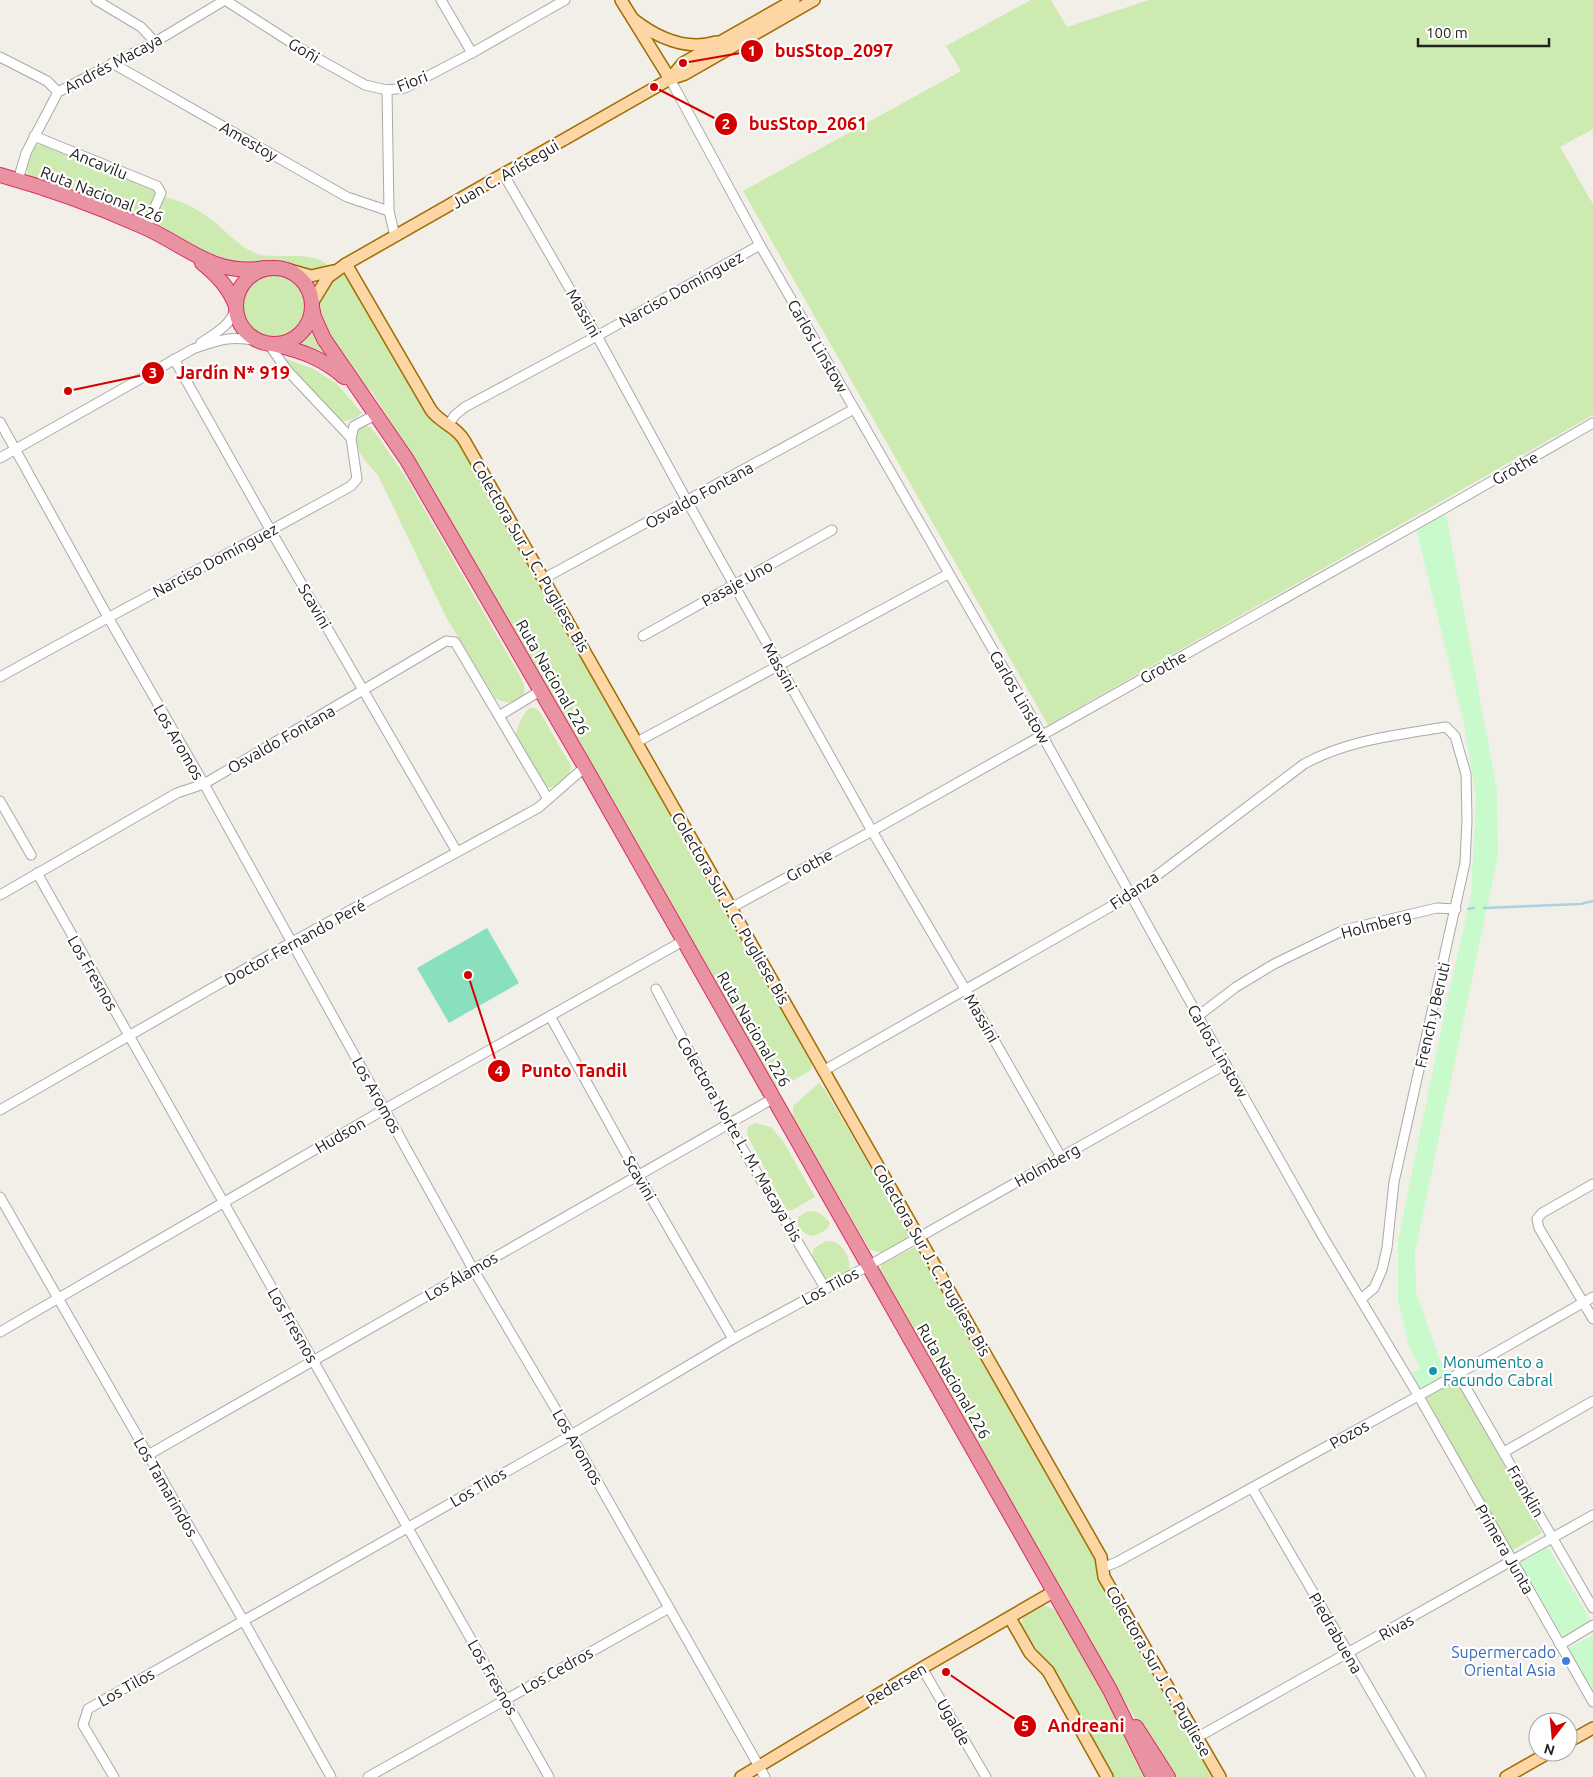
<svg xmlns="http://www.w3.org/2000/svg" width="1593" height="1777" font-family="Ubuntu,sans-serif">
<rect width="100%" height="100%" fill="#f2efe9"/>
<g fill="#cdebb0">
<polygon points="1031,0 1051,0 1067,27 1149,0 1593,0 1593,129 1560,147 1593,204 1593,415 1048,725 743,191 961,71 946,46"/>
<polygon points="40,144 152,187 156,193 146,216 141,219 30,179 26,167 34,146"/>
<path d="M164 197C180 200 196 208 209 218 225 229 236 245 255 253 274 261 314 249 328 266L310 273 279 263H242L206 253 158 225C153 216 160 206 164 197Z"/>
<circle cx="274" cy="306" r="33"/>
<polygon points="340,274 348,276 353,282 436,426 456,437 812,1064 811,1070 777,1090 504,612 383,409 372,392 358,380 327,335 320,315 319,298 325,286"/>
<polygon points="312,326 341,369 298,344"/>
<path d="M283 358 312 368 337 384 362 413C356 418 351 421 344 421 329 419 293 371 283 358Z"/>
<path d="M364 425 370 427 377 435 407 479 519 674C520 677 523 682 524 685 528 703 507 706 495 698L446 617 378 475C366 462 350 446 358 428Z"/>
<path d="M529 708H535L540 712 571 766C571 778 557 787 546 788L516 740C515 729 522 716 529 708Z"/>
<polygon points="819,1083 825,1090 910,1235 906,1241 884,1253 870,1250 793,1119 793,1106"/>
<polygon points="755,1123 771,1127 783,1141 815,1197 791,1211 786,1209 747,1135 748,1127"/>
<path d="M808 1211C818 1211 823 1214 830 1223L827 1229C812 1238 811 1239 798 1227V1217Z"/>
<path d="M826 1241C826 1241 833 1242 834 1242 844 1245 854 1264 847 1273 843 1278 834 1280 828 1282L824 1278 812 1255 814 1248Z"/>
<polygon points="915,1247 921,1250 1095,1557 1214,1777 1173,1777 1100,1663 880,1270 882,1264"/>
<polygon points="1456,1379 1542,1533 1511,1551 1425,1396"/>
<path d="M1042 1606C1049 1606 1053 1608 1058 1613L1108 1701 1148 1777H1111L1051 1669 1022 1629C1018 1616 1032 1612 1042 1606Z"/>
</g>
<g fill="#c8facc">
<polygon points="1445,508 1497,791 1498,855 1415,1252 1416,1292 1439,1358 1448,1375 1419,1391 1410,1374 1421,1368 1410,1350 1398,1301 1398,1241 1446,1006 1471,895 1476,798 1463,719 1415,525"/>
<polygon points="1548,1547 1591,1621 1563,1637 1520,1563"/>
<polygon points="1593,1635 1593,1692 1568,1649"/>
</g>
<polygon fill="#88e0be" points="487,928 519,983 449,1023 417,968"/>
<g fill="none" stroke-linecap="round" stroke-linejoin="round">
<g stroke="#aad3df" stroke-width="2.5">
<polyline points="1484,908 1581,904 1593,901"/>
<polyline points="1468,909 1474,908"/>
</g>
<g stroke="#a9a9a9" stroke-width="11">
<g id="minor">
<polyline points="96,0 141,27 155,42"/>
<polyline points="441,0 472,53"/>
<polyline points="0,57 47,81 58,92"/>
<polyline points="112,63 347,197 389,211"/>
<polyline points="670,79 760,245 1042,735 1198,1016 1322,1235 1418,1395 1593,1702"/>
<polyline points="387,90 389,211 395,236"/>
<polyline points="34,136 157,186 161,193 146,227"/>
<polyline points="504,175 597,336 687,501 872,831 965,989 1061,1157"/>
<polyline points="18,180 26,153 58,92 155,42 225,0 306,52 365,85 387,90 405,88 472,53 565,0"/>
<path d="M201 343C214 334 230 326 235 310"/>
<polyline points="268,343 286,369 351,438"/>
<polyline points="174,359 271,531 457,852"/>
<polyline points="0,422 108,617 204,784 473,1269 571,1435 765,1777"/>
<polyline points="449,424 455,415 465,407 597,336 760,245"/>
<path d="M0 458 193 349C221 339 232 335 262 342"/>
<polyline points="543,579 854,409"/>
<polyline points="643,636 832,530"/>
<path d="M0 677C116 612 235 551 351 486L357 479 351 438 354 426 377 414"/>
<polyline points="499,716 540,691"/>
<polyline points="637,742 948,574"/>
<polyline points="0,801 31,855"/>
<polyline points="37,873 549,1777"/>
<polyline points="0,895 177,793 204,784 446,641 455,642 548,799"/>
<polyline points="731,908 872,831 1445,508 1593,423"/>
<polyline points="656,989 728,1124 825,1288"/>
<polyline points="550,1016 638,1175 733,1339"/>
<polyline points="1198,1016 1236,987 1274,964 1344,930 1437,908 1456,909"/>
<path d="M823 1071 1131 895 1304 764C1348 740 1397 735 1446 727L1455 736 1466 774 1467 820 1465 863 1394 1182 1387 1248 1382 1270 1374 1288 1361 1299"/>
<polyline points="0,1110 292,942 538,808 585,767"/>
<polyline points="1593,1184 1542,1213 1537,1219 1539,1228 1593,1319"/>
<polyline points="0,1197 251,1634 331,1777"/>
<polyline points="0,1332 385,1109 683,941"/>
<polyline points="1458,1374 1593,1608"/>
<polyline points="1504,1452 1593,1401"/>
<polyline points="148,1455 774,1098"/>
<polyline points="1252,1488 1421,1777"/>
<polyline points="1102,1564 1107,1566 1117,1562 1458,1374 1593,1297"/>
<polyline points="1560,1645 1593,1625"/>
<polyline points="922,1668 986,1777"/>
<polyline points="1198,1737 1593,1515"/>
<polyline points="114,1777 83,1725 88,1709 571,1435 733,1339 868,1266 1226,1064"/>
<polyline points="368,1777 669,1608"/>
</g>
</g>
<g stroke="#a06b00" stroke-width="14">
<g id="major">
<polyline points="621,0 670,79"/>
<path d="M633 19C656 37 686 51 716 42"/>
<polyline points="670,79 683,63 794,0"/>
<path d="M346 264 431 410C441 424 455 425 464 440L1101 1557 1104 1577 1220 1777"/>
<polyline points="286,269 311,276 333,271"/>
<polyline points="312,303 328,277 346,264 670,79 685,74 814,0"/>
<polyline points="1010,1618 1030,1653 1048,1671 1107,1777"/>
<polyline points="1568,1742 1593,1728"/>
<polyline points="741,1777 922,1668 1053,1592"/>
<polyline points="1506,1777 1550,1752"/>
</g>
</g>
<g stroke="#dc2a67" stroke-width="16">
<g id="highway">
<path d="M0 175C47 188 99 207 144 227 187 246 214 277 265 268"/>
<path d="M202 263C216 274 229 288 235 304"/>
<circle cx="274" cy="306" r="38"/>
<polyline points="312,307 314,317 324,339 407,460 585,767 1110,1690 1153,1777"/>
<path d="M276 345C302 351 324 359 344 377"/>
<polyline points="1136,1727 1168,1777"/>
</g>
</g>
<use href="#minor" stroke="#fff" stroke-width="9"/>
<use href="#major" stroke="#fcd6a4" stroke-width="11"/>
<use href="#highway" stroke="#e892a2" stroke-width="14"/>
</g>
<circle fill="#0f9aa8" stroke="#fff" stroke-width="2" cx="1433" cy="1371" r="5"/>
<circle fill="#3f7fe0" stroke="#fff" stroke-width="2" cx="1566" cy="1661" r="5"/>
<g text-anchor="middle" dominant-baseline="central" stroke-width="4.5" stroke-linejoin="round" paint-order="stroke">
<g font-size="16" fill="#222" stroke="#fff">
<text transform="translate(304 50) rotate(31)">Goñi</text>
<text transform="translate(113 63) rotate(-28)">Andrés Macaya</text>
<text transform="translate(412 81) rotate(-21)">Fiori</text>
<text transform="translate(249 141) rotate(30)">Amestoy</text>
<text transform="translate(99 163) rotate(22)">Ancavilu</text>
<text transform="translate(505 174) rotate(-30)">Juan C. Arístegui</text>
<text transform="translate(102 194) rotate(21)">Ruta Nacional 226</text>
<text transform="translate(681 289) rotate(-29)">Narciso Domínguez</text>
<text transform="translate(584 313) rotate(60)">Massini</text>
<text transform="translate(818 346) rotate(60)">Carlos Linstow</text>
<text transform="translate(1515 468) rotate(-30)">Grothe</text>
<text transform="translate(699 495) rotate(-29)">Osvaldo Fontana</text>
<text transform="translate(531 556) rotate(60)">Colectora Sur J. C. Pugliese Bis</text>
<text transform="translate(215 560) rotate(-28)">Narciso Domínguez</text>
<text transform="translate(737 583) rotate(-29)">Pasaje Uno</text>
<text transform="translate(315 606) rotate(60)">Scavini</text>
<text transform="translate(780 667) rotate(61)">Massini</text>
<text transform="translate(1163 667) rotate(-29)">Grothe</text>
<text transform="translate(553 677) rotate(60)">Ruta Nacional 226</text>
<text transform="translate(1020 697) rotate(60)">Carlos Linstow</text>
<text transform="translate(281 739) rotate(-30)">Osvaldo Fontana</text>
<text transform="translate(179 742) rotate(60)">Los Aromos</text>
<text transform="translate(809 865) rotate(-29)">Grothe</text>
<text transform="translate(1134 890) rotate(-34)">Fidanza</text>
<text transform="translate(731 908) rotate(60)">Colectora Sur J. C. Pugliese Bis</text>
<text transform="translate(1376 924) rotate(-15)">Holmberg</text>
<text transform="translate(295 942) rotate(-29)">Doctor Fernando Peré</text>
<text transform="translate(93 973) rotate(60)">Los Fresnos</text>
<text transform="translate(1432 1015) rotate(-77)">French y Beruti</text>
<text transform="translate(982 1018) rotate(60)">Massini</text>
<text transform="translate(754 1029) rotate(60)">Ruta Nacional 226</text>
<text transform="translate(1218 1051) rotate(60)">Carlos Linstow</text>
<text transform="translate(377 1095) rotate(61)">Los Aromos</text>
<text transform="translate(340 1135) rotate(-30)">Hudson</text>
<text transform="translate(740 1139) rotate(60)">Colectora Norte L. M. Macaya bis</text>
<text transform="translate(1047 1165) rotate(-29)">Holmberg</text>
<text transform="translate(640 1178) rotate(60)">Scavini</text>
<text transform="translate(932 1260) rotate(60)">Colectora Sur J. C. Pugliese Bis</text>
<text transform="translate(461 1276) rotate(-30)">Los Álamos</text>
<text transform="translate(830 1286) rotate(-28)">Los Tilos</text>
<text transform="translate(293 1325) rotate(60)">Los Fresnos</text>
<text transform="translate(954 1381) rotate(60)">Ruta Nacional 226</text>
<text transform="translate(1349 1434) rotate(-29)">Pozos</text>
<text transform="translate(578 1447) rotate(60)">Los Aromos</text>
<text transform="translate(166 1487) rotate(60)">Los Tamarindos</text>
<text transform="translate(478 1487) rotate(-30)">Los Tilos</text>
<text transform="translate(1526 1491) rotate(60)">Franklin</text>
<text transform="translate(1505 1549) rotate(60)">Primera Junta</text>
<text transform="translate(1396 1627) rotate(-29)">Rivas</text>
<text transform="translate(1336 1633) rotate(60)">Piedrabuena</text>
<text transform="translate(557 1670) rotate(-29)">Los Cedros</text>
<text transform="translate(1159 1671) rotate(60)">Colectora Sur J. C. Pugliese</text>
<text transform="translate(493 1677) rotate(60)">Los Fresnos</text>
<text transform="translate(896 1684) rotate(-31)">Pedersen</text>
<text transform="translate(126 1687) rotate(-29)">Los Tilos</text>
<text transform="translate(954 1722) rotate(60)">Ugalde</text>
</g>
<g font-size="16" fill="#0d838f" stroke="#fff" text-anchor="start">
<text x="1443" y="1362">Monumento a<tspan x="1443" dy="18">Facundo Cabral</tspan></text>
</g>
<g font-size="16" fill="#366cbe" stroke="#fff" text-anchor="end">
<text x="1556" y="1652">Supermercado<tspan x="1556" dy="18">Oriental Asia</tspan></text>
</g>
</g>
<path fill="none" stroke="#d40000" stroke-width="2" d="M683 63L752 51M654 87L726 124M68 391L153 373M468 975L499 1071M946 1672L1025 1726"/>
<g fill="#d40000" stroke="#fff" stroke-width="2">
<circle cx="683" cy="63" r="5"/>
<circle cx="654" cy="87" r="5"/>
<circle cx="68" cy="391" r="5"/>
<circle cx="468" cy="975" r="5"/>
<circle cx="946" cy="1672" r="5"/>
<circle cx="752" cy="51" r="12"/>
<circle cx="726" cy="124" r="12"/>
<circle cx="153" cy="373" r="12"/>
<circle cx="499" cy="1071" r="12"/>
<circle cx="1025" cy="1726" r="12"/>
</g>
<g font-size="15" text-anchor="middle" font-weight="bold" fill="#fff">
<text x="752" y="56">1</text>
<text x="726" y="129">2</text>
<text x="153" y="378">3</text>
<text x="499" y="1076">4</text>
<text x="1025" y="1731">5</text>
</g>
<g font-size="18" text-anchor="middle" font-weight="bold" fill="#d40000" stroke="#fff" stroke-width="4.5" stroke-linejoin="round" paint-order="stroke">
<text x="834" y="57">busStop_2097</text>
<text x="808" y="130">busStop_2061</text>
<text x="233" y="379">Jardín N* 919</text>
<text x="574" y="1077">Punto Tandil</text>
<text x="1086" y="1732">Andreani</text>
</g>
<g transform="translate(1553 1737) rotate(196)"><circle r="24" fill="#ffffff" stroke="#a7a7a7"/>
<path d="M0-4L9 19L0 12L-9 19Z" fill="#d40000"/>
<text y="-8" font-size="14" font-weight="bold" text-anchor="middle" fill="#222222">N</text>
</g>
<path d="M1418 38v8h131v-8" fill="none" stroke="#222222" stroke-width="2.5"/>
<text x="1426" y="38" font-size="15" fill="#222222" stroke="#ffffff" stroke-width="4" paint-order="stroke">100 m</text>
</svg>
